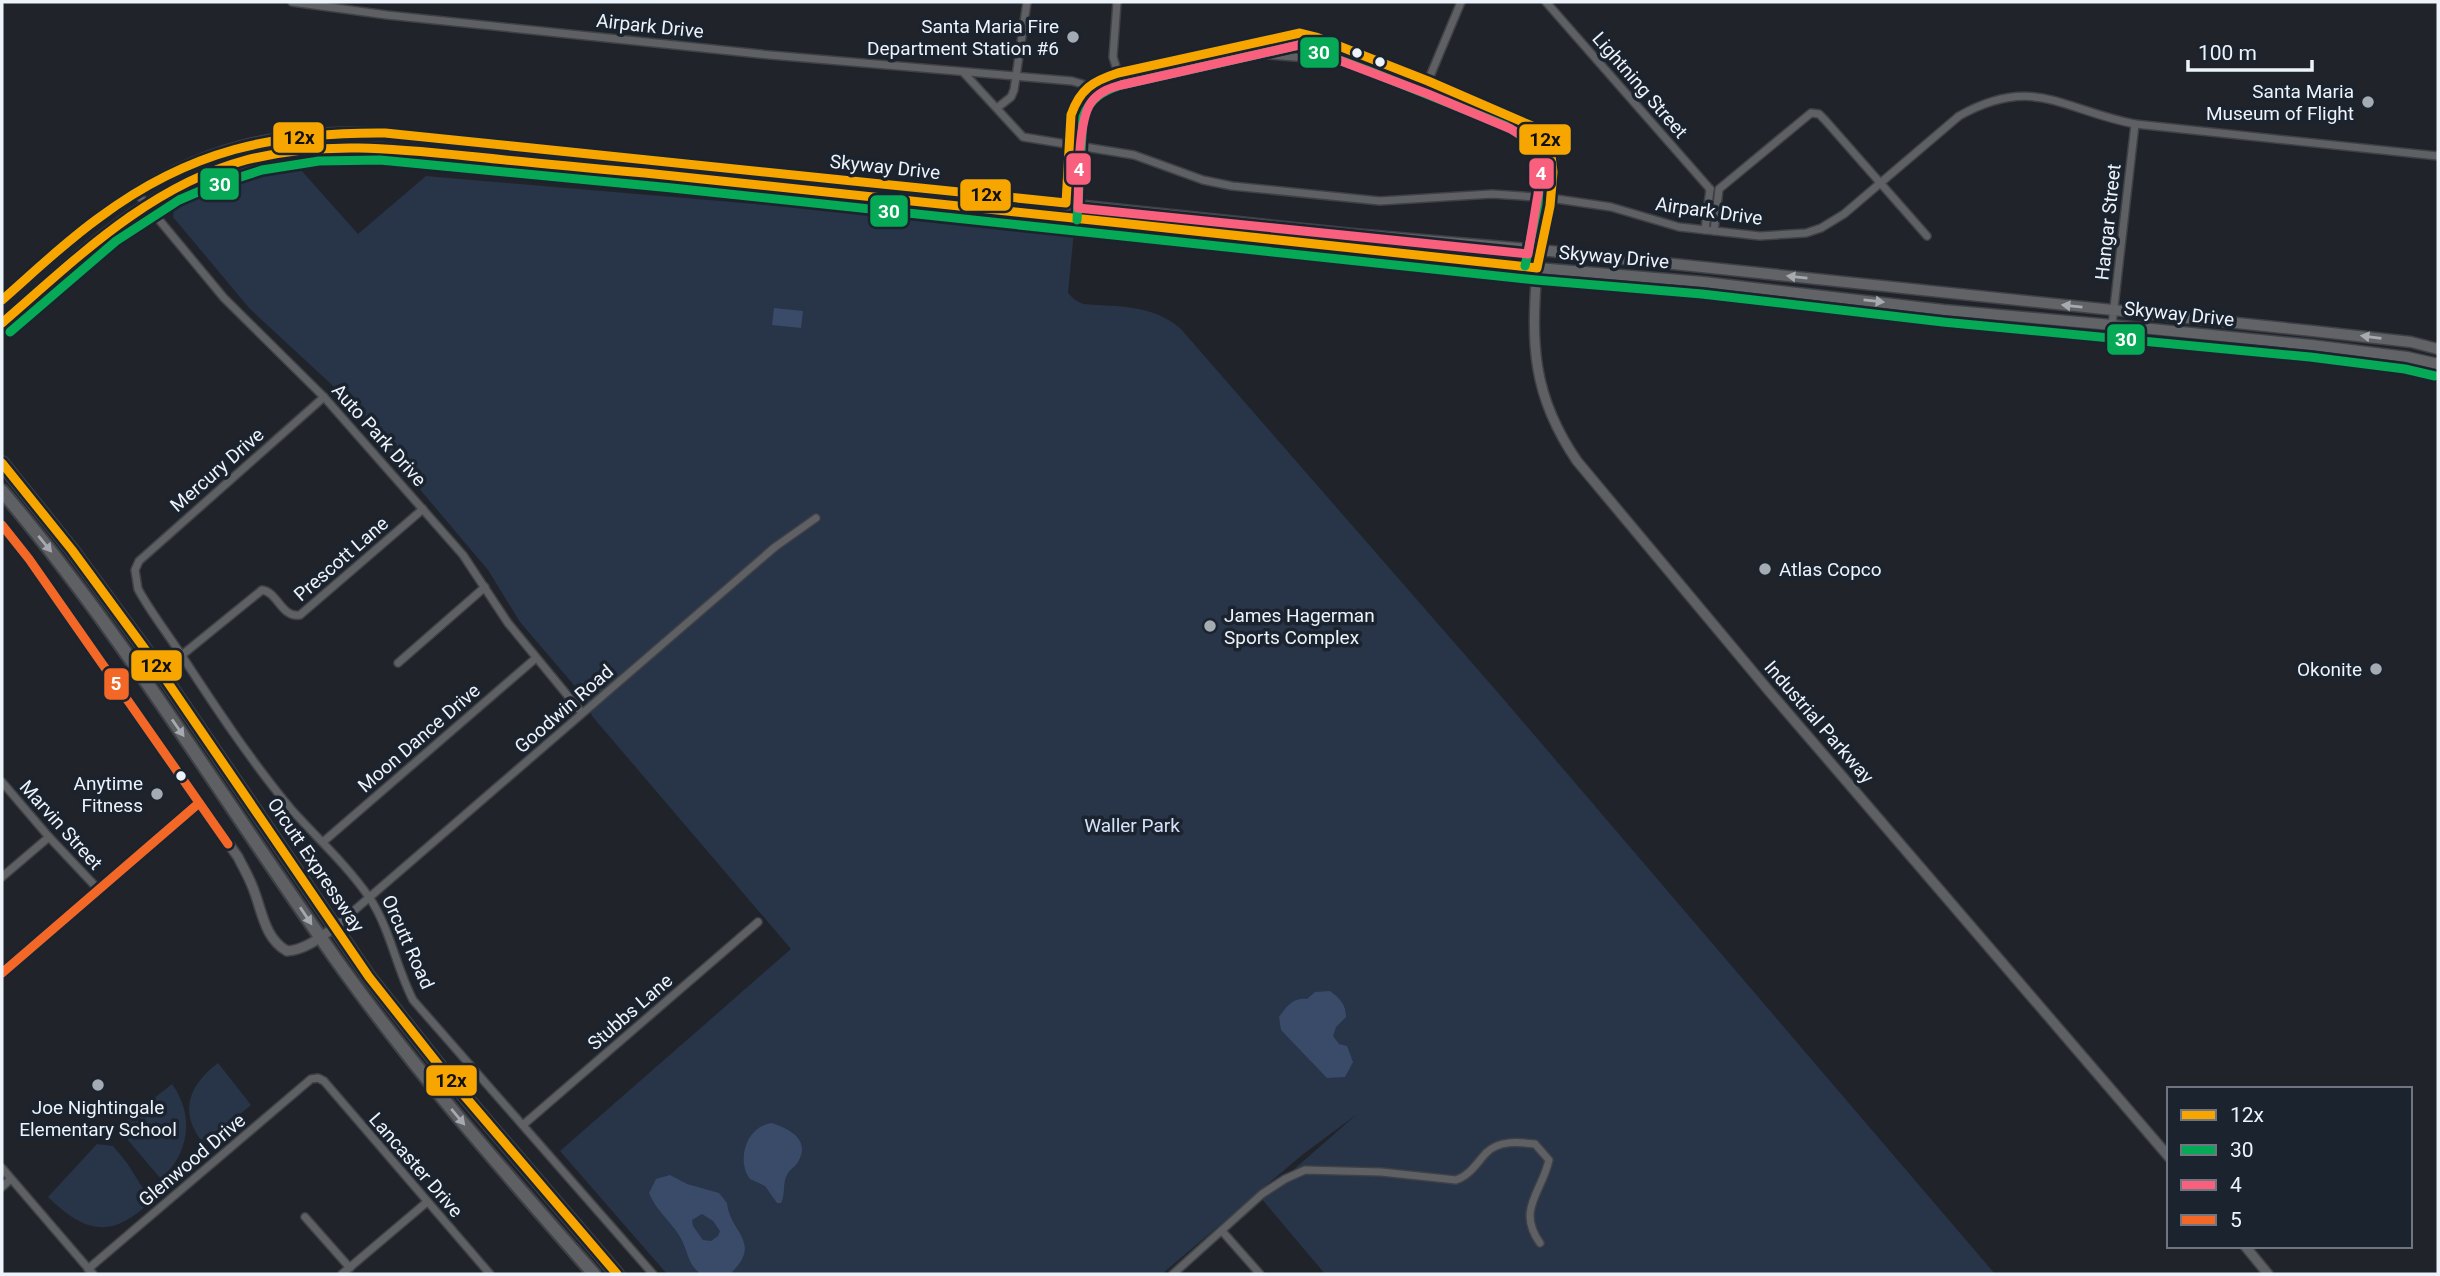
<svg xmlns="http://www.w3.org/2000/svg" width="2440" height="1276" font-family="Roboto,sans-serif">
<rect width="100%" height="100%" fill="#20242a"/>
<g fill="#283447">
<path d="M292 160 358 234 426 176 1074 231 1068 293 1075 300 1083 304C1120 307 1151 304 1180 328L1500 695 1995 1274H1325L1261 1198 1356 1115 1302 1155 1162 1274H667L560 1151 791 949 592 716 585 698 520 622 488 570 331 384 250 309 173 217 175 198 233 173Z"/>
<path d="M218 1063 251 1105 204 1144C178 1113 188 1086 218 1063Z"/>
<path d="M172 1084C195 1116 189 1153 161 1179L121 1132 122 1124Z"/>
<path d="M97 1144 113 1146 127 1163 151 1201C112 1239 86 1234 48 1197Z"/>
</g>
<g fill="#394b69" fill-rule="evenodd">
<polygon points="774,308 803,311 801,328 772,325"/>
<path d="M1330 991C1340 998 1346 1005 1346 1017L1336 1027 1333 1036 1339 1044 1347 1046 1353 1062 1345 1077 1327 1078 1281 1030 1279 1017C1287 1006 1293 997 1307 999L1315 992Z"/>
<path d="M772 1123C790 1129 811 1140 798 1162 795 1167 789 1170 787 1175 782 1184 786 1194 781 1203H777L765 1186 750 1179C736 1161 746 1126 772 1123Z"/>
<path d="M670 1175 687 1184 719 1193 727 1203C730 1233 763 1242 731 1273L701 1274C687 1265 688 1249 679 1235 669 1220 656 1210 649 1193L656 1179ZM702 1214 713 1221 720 1231 718 1236 711 1241 703 1240 693 1226 692 1220Z"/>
</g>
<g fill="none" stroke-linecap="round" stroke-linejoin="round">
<g stroke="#3e4146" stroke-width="10">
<g id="minor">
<polyline points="292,2 387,15 770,55 1072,81 1089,86"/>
<polyline points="1117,2 1113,57 1118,73"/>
<polyline points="1546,2 1710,189"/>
<polyline points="1222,51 1377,64"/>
<path d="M964 73 1023 137 1134 155 1203 180 1232 186 1380 201 1492 194 1550 198 1611 207 1679 227 1760 236 1806 233 1821 228 1844 214 1959 116C2034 74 2062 110 2135 124L2438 156"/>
<polyline points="1428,81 1461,2"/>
<polyline points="997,108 1011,97 1014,90 1027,2"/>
<polyline points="136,192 224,298 324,397 463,555 508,623 582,713"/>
<path d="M1065 219 1071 115 1075 104 1089 86 1097 80 1118 73 1285 35 1300 33 1316 37C1367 57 1419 77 1470 99 1490 108 1515 115 1533 127 1540 132 1547 139 1551 147 1561 171 1542 240 1537 268"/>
<polyline points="1705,230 1710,189"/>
<polyline points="1714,231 1719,189 1811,113 1819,114 1825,120 1927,236"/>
<polyline points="2112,325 2135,124"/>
<path d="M324 397 139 561 135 570 138 589C151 613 168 634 182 656 216 708 251 761 291 809 317 838 346 864 369 897 390 928 396 967 413 1000L653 1274"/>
<path d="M182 655 262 590C278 592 281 618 300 615L423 509"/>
<polyline points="398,663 485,587"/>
<polyline points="2,782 49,837 98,889"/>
<polyline points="323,842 536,658"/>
<polyline points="2,877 49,837"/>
<polyline points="335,927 775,547 816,518"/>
<polyline points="2,973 199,803"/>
<polyline points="523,1125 758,922"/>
<polyline points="2,1168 93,1274"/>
<polyline points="2,1187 11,1179"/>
<polyline points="305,1217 350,1268"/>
<polyline points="1222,1231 1260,1274"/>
<polyline points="88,1269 311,1079 318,1078 324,1081 490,1274"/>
<polyline points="342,1274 427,1202"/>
<path d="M1173 1274 1262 1194 1285 1179 1305 1170 1381 1172 1456 1180C1470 1175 1476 1164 1486 1153 1499 1140 1518 1142 1535 1144L1549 1160C1542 1192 1516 1210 1540 1243"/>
</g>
</g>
<g stroke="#3e4146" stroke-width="12">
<g id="tertiary">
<path d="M1537 268C1531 345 1532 395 1577 461L1769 691 2169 1157"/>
<path d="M2 525 29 559 238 857C243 867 249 877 253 888 262 910 264 938 287 951 305 950 321 937 335 927"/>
<polyline points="2245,1246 2268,1274"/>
</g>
</g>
<g stroke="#3e4146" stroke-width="13">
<g id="secondary">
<path d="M2 300C38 269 73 235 112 208 200 147 280 129 385 133L1352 234 1540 250 2313 331 2411 342 2438 349"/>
<path d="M2 323C49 283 94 237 146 205 220 159 295 145 381 148L673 176 1537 268 1703 282 1944 310 2112 325 2311 345 2407 357 2438 364"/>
</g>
</g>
<g stroke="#3e4146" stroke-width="16">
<g id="trunk">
<polyline points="2,463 72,550 147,652 369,977 445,1073 617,1274"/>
<path d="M2 491C120 631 216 788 321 938 403 1057 499 1166 594 1274"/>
</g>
</g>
<use href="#minor" stroke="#5e6063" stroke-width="7"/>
<use href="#tertiary" stroke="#5e6063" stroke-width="9"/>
<use href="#secondary" stroke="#616366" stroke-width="10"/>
<use href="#trunk" stroke="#5e6064" stroke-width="12"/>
<g stroke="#1b232f" stroke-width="14">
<g id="bus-1">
<path d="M2 300C34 272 65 242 100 217 190 150 274 132 385 133L1066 203 1071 115C1080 89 1093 81 1118 73L1300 33 1316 37 1428 81 1532 126 1542 135 1550 147 1553 172 1550 206 1537 268C1240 237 942 202 645 173 589 168 533 163 477 157 401 149 322 140 246 160 149 186 76 259 2 323"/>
<polyline points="2,463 72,550 147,652 369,977 445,1073 617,1274"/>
</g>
</g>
<g stroke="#1b232f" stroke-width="14">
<g id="bus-2">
<path d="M1077 220 1083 117C1090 98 1103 91 1121 85L1299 45 1369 71 1506 126 1532 142 1539 151 1541 159 1538 204 1525 266"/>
<polyline points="10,332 116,241 179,200 207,188 262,170 319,161 380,160 672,188 1536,280 1702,294 1943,322 2310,357 2405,369 2435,376"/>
</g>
</g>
<g stroke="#1b232f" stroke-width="14">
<path id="bus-3" d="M1299 45 1428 94 1511 129 1531 142 1539 153 1542 170 1528 254 1078 208C1079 183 1077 117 1093 100 1101 91 1110 88 1121 85Z"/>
</g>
<g stroke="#1b232f" stroke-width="14">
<g id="bus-4">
<polyline points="2,525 29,559 228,844"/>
<polyline points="2,973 199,803"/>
</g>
</g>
<use href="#bus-1" stroke="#f7a600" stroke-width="9"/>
<use href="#bus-2" stroke="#06aa56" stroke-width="9"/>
<use href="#bus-3" stroke="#f8607d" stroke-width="9"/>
<use href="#bus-4" stroke="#f36827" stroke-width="9"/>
</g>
<defs><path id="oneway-solid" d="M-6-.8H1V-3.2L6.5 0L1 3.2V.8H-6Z" transform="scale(1.75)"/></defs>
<g fill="#a7abb0">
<use href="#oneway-solid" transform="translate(1797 277) rotate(-174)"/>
<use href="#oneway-solid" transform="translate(1874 301) rotate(6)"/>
<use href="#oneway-solid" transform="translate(2072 306) rotate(-174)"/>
<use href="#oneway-solid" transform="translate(2371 337) rotate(-173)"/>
</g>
<g fill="#a6aab0">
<use href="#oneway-solid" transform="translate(45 544) rotate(51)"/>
<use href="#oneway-solid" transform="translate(178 728) rotate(55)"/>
<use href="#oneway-solid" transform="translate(306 916) rotate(56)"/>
<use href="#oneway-solid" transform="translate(458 1117) rotate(50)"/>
</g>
<g fill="#a5abb2" stroke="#1b232f" stroke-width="2.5">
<circle cx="1073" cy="37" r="7"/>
<circle cx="2368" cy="102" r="7"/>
<circle cx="1765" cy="569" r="7"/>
<circle cx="1210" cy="626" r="7"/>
<circle cx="2376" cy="669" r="7"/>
<circle cx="157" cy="794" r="7"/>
<circle cx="98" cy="1085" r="7"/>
</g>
<g fill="#edf3fb" stroke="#1b232f" stroke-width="2.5">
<circle cx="1357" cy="53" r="6"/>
<circle cx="1380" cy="62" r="6"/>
<circle cx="181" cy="776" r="6"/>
</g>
<g text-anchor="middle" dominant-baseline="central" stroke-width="7" stroke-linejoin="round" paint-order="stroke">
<g font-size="19" fill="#edf3fb" stroke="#1b232f">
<text transform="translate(650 26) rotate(6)">Airpark Drive</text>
<text transform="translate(1640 85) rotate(49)">Lightning Street</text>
<text transform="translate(885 167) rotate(6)">Skyway Drive</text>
<text transform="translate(1709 211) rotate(8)">Airpark Drive</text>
<text transform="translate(2108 222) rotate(-84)">Hangar Street</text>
<text transform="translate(1614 257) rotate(5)">Skyway Drive</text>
<text transform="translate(2179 314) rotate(6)">Skyway Drive</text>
<text transform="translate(379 435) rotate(48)">Auto Park Drive</text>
<text transform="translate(217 470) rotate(-41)">Mercury Drive</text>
<text transform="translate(341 559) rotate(-41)">Prescott Lane</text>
<text transform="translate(564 709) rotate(-41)">Goodwin Road</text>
<text transform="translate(1819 722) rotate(49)">Industrial Parkway</text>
<text transform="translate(419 738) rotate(-41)">Moon Dance Drive</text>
<text transform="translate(61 825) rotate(48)">Marvin Street</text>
<text transform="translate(316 865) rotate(56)">Orcutt Expressway</text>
<text transform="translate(408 942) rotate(66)">Orcutt Road</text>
<text transform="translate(630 1012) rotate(-41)">Stubbs Lane</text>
<text transform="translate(192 1160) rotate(-40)">Glenwood Drive</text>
<text transform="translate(416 1165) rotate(49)">Lancaster Drive</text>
</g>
<g font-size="19" fill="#edf3fb" stroke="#1b232f" text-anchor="end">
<text x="1059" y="26">Santa Maria Fire<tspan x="1059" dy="22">Department Station #6</tspan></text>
<text x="2354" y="91">Santa Maria<tspan x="2354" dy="22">Museum of Flight</tspan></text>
<text x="1779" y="569" text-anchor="start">Atlas Copco</text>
<text x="1224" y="615" text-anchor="start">James Hagerman<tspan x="1224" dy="22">Sports Complex</tspan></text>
<text x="2362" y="669">Okonite</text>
<text x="143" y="783">Anytime<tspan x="143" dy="22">Fitness</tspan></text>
<text x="98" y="1107" text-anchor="middle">Joe Nightingale<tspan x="98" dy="22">Elementary School</tspan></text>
</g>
<g font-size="19" fill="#d4e3fa" stroke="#1b232f">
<text x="1132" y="825">Waller Park</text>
</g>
</g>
<g stroke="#1b232f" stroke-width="2.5">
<rect x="1299" y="36" width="41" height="33" rx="7" fill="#06aa56"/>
<rect x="272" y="121" width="53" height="33" rx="7" fill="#f7a600"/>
<rect x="1518" y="123" width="54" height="33" rx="7" fill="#f7a600"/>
<rect x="1065" y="152" width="27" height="34" rx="7" fill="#f8607d"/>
<rect x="1528" y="157" width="27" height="33" rx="7" fill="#f8607d"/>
<rect x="199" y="167" width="41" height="34" rx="7" fill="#06aa56"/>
<rect x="959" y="178" width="53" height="34" rx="7" fill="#f7a600"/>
<rect x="869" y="194" width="40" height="34" rx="7" fill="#06aa56"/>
<rect x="2106" y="323" width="40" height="33" rx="7" fill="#06aa56"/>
<rect x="130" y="649" width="53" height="33" rx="7" fill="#f7a600"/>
<rect x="103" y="667" width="27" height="34" rx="7" fill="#f36827"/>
<rect x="425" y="1064" width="53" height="33" rx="7" fill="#f7a600"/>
</g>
<g font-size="19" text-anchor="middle" font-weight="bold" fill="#fff">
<text x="1319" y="59">30</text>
<text x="1079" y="176">4</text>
<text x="1541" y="180">4</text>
<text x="220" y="191">30</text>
<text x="889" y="218">30</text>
<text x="2126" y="346">30</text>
<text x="116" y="690">5</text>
</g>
<g font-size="19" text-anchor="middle" font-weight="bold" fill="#111">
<text x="299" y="144">12x</text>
<text x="1545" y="146">12x</text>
<text x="986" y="201">12x</text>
<text x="156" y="672">12x</text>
<text x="451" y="1087">12x</text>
</g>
<rect width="2440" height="1276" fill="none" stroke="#edf3fb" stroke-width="7"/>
<rect x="2167" y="1087" width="245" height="161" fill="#1b232f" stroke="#6f7681" stroke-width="2"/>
<rect x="2181" y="1110" width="35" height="10" fill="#f7a600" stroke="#6f7681" stroke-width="2"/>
<text x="2230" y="1122" font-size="21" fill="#edf3fb">12x</text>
<rect x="2181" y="1145" width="35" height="10" fill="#06aa56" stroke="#6f7681" stroke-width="2"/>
<text x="2230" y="1157" font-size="21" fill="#edf3fb">30</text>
<rect x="2181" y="1180" width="35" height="10" fill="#f8607d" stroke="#6f7681" stroke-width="2"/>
<text x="2230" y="1192" font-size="21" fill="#edf3fb">4</text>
<rect x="2181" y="1215" width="35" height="10" fill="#f36827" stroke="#6f7681" stroke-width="2"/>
<text x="2230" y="1227" font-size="21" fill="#edf3fb">5</text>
<path d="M2188 60v10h124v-10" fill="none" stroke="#edf3fb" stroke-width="3.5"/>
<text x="2198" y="60" font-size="21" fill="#edf3fb" stroke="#1b232f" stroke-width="5" paint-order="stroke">100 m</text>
</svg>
